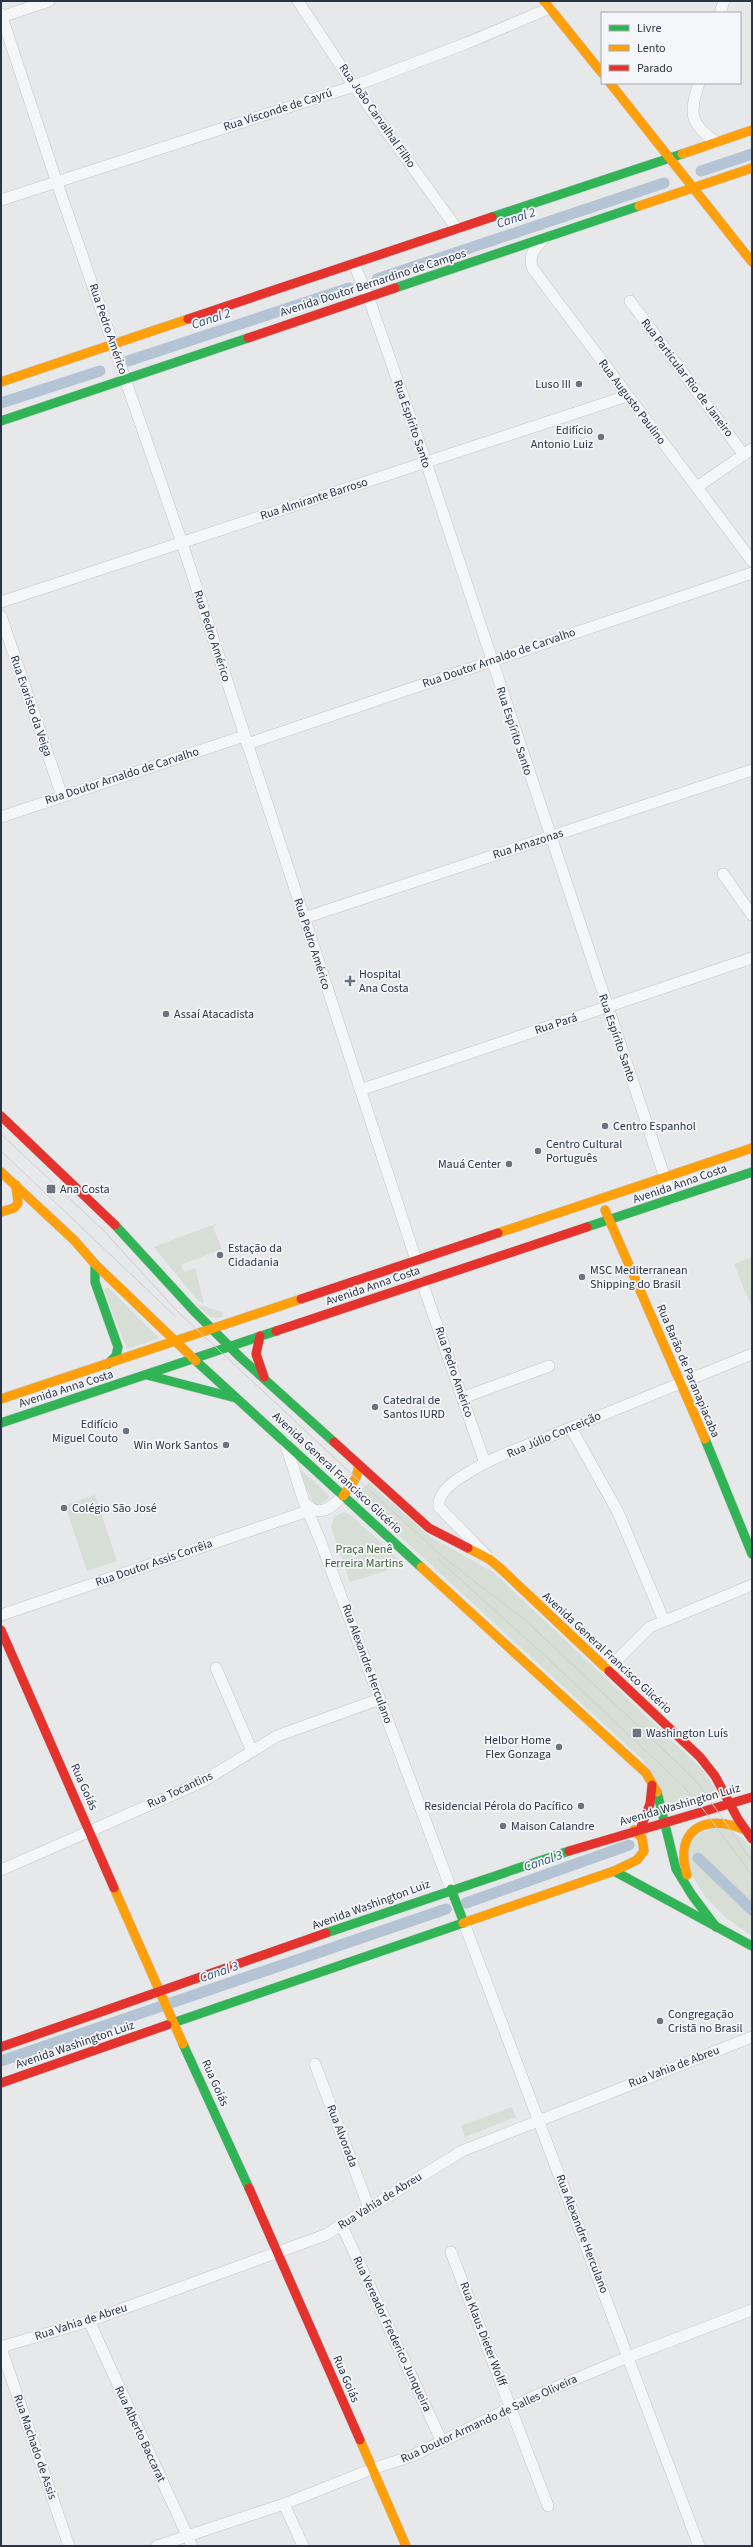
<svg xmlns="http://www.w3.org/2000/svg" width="753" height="2547" font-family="'Source Sans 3',sans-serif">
<rect width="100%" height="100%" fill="#e6e8ea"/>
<g fill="#d6ded6">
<polygon points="218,1223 213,1227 222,1249 181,1265 184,1272 195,1268 204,1303 198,1301 154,1247"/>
<polygon points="752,1257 752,1308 734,1264"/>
<polygon points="106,1288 109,1288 159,1338 127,1349 104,1291"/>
<path d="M196 1304 222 1312 223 1317C211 1321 205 1312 196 1304Z"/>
<polygon points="300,1469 328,1494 329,1498 318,1505 314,1504 299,1473"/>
<polygon points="369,1483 429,1536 493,1572 702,1769 720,1796 668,1812 643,1760 355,1495"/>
<polygon points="95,1495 117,1561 87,1571 65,1505"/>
<polygon points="344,1512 352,1516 405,1565 350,1582 331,1527 334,1517"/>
<polygon points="724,1826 742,1838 752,1850 752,1936 725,1917 704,1895 691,1873 687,1848 696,1834"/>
<polygon points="512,2107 516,2117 465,2137 461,2126"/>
</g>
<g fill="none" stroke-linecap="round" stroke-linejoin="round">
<g stroke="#b4c4d5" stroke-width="11">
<polyline points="701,171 752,154"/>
<polyline points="377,279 664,183"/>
<polyline points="128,361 349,288"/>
<polyline points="1,403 100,371"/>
<polyline points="698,1858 752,1910"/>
<polyline points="466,1903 629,1845"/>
<polyline points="1,2061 446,1909"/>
</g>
<g stroke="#c4c6c8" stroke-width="12">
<g id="street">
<polyline points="298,1 354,86 457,229"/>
<polyline points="720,13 724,1"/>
<polyline points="1,14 56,180 182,543 416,1260"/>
<polyline points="1,17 49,1"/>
<path d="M699 83C690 112 688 123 716 142"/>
<polyline points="1,200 354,86 467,43 550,8"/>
<path d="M543 240C535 247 527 257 533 269L752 561"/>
<polyline points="354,264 368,296 426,462 672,1199"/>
<polyline points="630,301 744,455"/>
<polyline points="697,487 752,449"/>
<polyline points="1,602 627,396"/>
<polyline points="1,616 62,796"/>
<polyline points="247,744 752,573"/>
<polyline points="1,817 244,736"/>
<polyline points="723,874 752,915"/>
<polyline points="304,918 752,770"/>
<polyline points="360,1090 752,958"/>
<polyline points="422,1282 485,1463"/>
<polyline points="462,1398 549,1366"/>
<polyline points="571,1428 618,1512 664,1621"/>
<polyline points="285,1442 304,1502 320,1540 451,1889"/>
<path d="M306 1504C319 1518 331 1508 343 1496"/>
<path d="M486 1555 439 1507C437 1493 454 1481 466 1474 493 1456 527 1446 558 1433 622 1407 687 1381 752 1354"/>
<polyline points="1,1615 308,1511"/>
<polyline points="216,1668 252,1751"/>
<polyline points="607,1670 650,1627 752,1585"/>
<polyline points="1,1870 202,1782 277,1736 380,1699"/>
<polyline points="464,1923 699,2546"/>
<polyline points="315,2064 369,2208"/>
<polyline points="342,2226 442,2442"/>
<polyline points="451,2252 548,2506"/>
<polyline points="89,2321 192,2546"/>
<polyline points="1,2347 89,2321 325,2235 462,2151 752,2037"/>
<polyline points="1,2348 69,2546"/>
<polyline points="284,2504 303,2546"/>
<polyline points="157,2546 284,2504 372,2469 412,2456 535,2396 628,2357 752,2310"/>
</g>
</g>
<g stroke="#c4c6c8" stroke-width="10">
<g id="fast">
<polyline points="492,217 682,154"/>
<polyline points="395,288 639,206"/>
<polyline points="1,421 248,338"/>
<polyline points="115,1225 193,1310 241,1358 334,1442"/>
<polyline points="587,1227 752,1172"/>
<polyline points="95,1264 95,1282 118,1347 116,1356 108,1364"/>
<polyline points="196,1361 421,1567"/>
<polyline points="147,1375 236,1398"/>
<polyline points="1,1423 276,1331"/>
<polyline points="705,1439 752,1554"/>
<polyline points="657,1792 676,1869 692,1895 716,1927"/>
<polyline points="614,1871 752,1946"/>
<polyline points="451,1889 464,1923"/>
<polyline points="326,1933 569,1851"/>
<polyline points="167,2025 463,1923"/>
<polyline points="183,2044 249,2188"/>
</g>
</g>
<g stroke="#c4c6c8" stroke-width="10">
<g id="slow">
<polyline points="544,1 602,73"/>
<polyline points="610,83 752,262"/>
<polyline points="682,154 752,130"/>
<polyline points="639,206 752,168"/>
<polyline points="1,382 188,319"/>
<polyline points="1,1172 74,1240 95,1264 196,1361"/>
<polyline points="605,1210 705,1439"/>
<polyline points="1,1212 14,1208 18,1203 16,1185"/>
<polyline points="498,1233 752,1148"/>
<polyline points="1,1399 301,1299"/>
<polyline points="343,1496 356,1478 359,1465"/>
<polyline points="468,1548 489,1559 500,1568 609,1671"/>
<polyline points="421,1567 646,1773 657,1792"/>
<path d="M687 1875C674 1831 703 1813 743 1829"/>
<polyline points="114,1888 183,2044"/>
<polyline points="463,1923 614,1871 637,1860 644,1851 642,1838 634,1830"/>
<polyline points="360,2440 406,2546"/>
</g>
</g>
<g stroke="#c4c6c8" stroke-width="10">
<g id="jam">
<polyline points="188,319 492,217"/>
<polyline points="248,338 395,288"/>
<polyline points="1,1116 115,1225"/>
<polyline points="301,1299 498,1233"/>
<polyline points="276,1331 587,1227"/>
<polyline points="260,1336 256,1354 264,1377"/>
<polyline points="334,1442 429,1528 468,1548"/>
<polyline points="1,1630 114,1888"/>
<polyline points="609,1671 700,1757 715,1776 738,1819 752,1839"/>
<polyline points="641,1827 650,1804 652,1785"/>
<polyline points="569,1851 752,1797"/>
<polyline points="1,2047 326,1933"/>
<polyline points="1,2083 167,2025"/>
<polyline points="249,2188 360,2440"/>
</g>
</g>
<use href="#street" stroke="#f5f6f7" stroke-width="11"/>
<use href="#fast" stroke="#30b455" stroke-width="9"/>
<use href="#slow" stroke="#ff9f0a" stroke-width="9"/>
<use href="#jam" stroke="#e5322d" stroke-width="9"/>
<g stroke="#cecfd2" stroke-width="1">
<polyline points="1,1134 103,1230 177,1311 356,1478 443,1557 525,1620 685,1770 700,1786 752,1861"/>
<polyline points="1,1151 175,1316"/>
<polyline points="438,1559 543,1654 683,1786 703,1809 752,1875"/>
</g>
</g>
<g fill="#6c737f" stroke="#f4f6f9" stroke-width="1.5">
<circle cx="579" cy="384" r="4"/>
<circle cx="601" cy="437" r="4"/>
<path d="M348 975h4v4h4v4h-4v4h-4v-4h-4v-4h4z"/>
<circle cx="166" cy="1014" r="4"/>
<circle cx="605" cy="1126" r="4"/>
<circle cx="538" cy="1151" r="4"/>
<circle cx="509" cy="1164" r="4"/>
<rect x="46" y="1184" width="10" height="10" rx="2"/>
<circle cx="220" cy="1255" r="4"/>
<circle cx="582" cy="1277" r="4"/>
<circle cx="375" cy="1407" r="4"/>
<circle cx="126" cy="1431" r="4"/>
<circle cx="226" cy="1445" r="4"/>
<circle cx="64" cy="1508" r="4"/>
<rect x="632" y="1728" width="10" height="10" rx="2"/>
<circle cx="559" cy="1747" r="4"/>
<circle cx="581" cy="1806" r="4"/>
<circle cx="503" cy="1826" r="4"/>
<circle cx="660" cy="2021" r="4"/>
</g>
<g text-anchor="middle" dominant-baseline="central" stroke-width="3.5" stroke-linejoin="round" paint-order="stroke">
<g font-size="12" fill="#2b3445" stroke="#f4f6f9">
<text transform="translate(278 110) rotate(-18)">Rua Visconde de Cayrú</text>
<text transform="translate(377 116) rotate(55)">Rua João Carvalhal Filho</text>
<text transform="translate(373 283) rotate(-18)">Avenida Doutor Bernardino de Campos</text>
<text transform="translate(108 329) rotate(71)">Rua Pedro Américo</text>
<text transform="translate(687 378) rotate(53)">Rua Particular Rio de Janeiro</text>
<text transform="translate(632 402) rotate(53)">Rua Augusto Paulino</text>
<text transform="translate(412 424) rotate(71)">Rua Espírito Santo</text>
<text transform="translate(314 499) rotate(-18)">Rua Almirante Barroso</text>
<text transform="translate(212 636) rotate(72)">Rua Pedro Américo</text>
<text transform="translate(499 658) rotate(-19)">Rua Doutor Arnaldo de Carvalho</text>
<text transform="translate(31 706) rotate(71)">Rua Evaristo da Veiga</text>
<text transform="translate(514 731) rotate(72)">Rua Espírito Santo</text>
<text transform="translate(122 776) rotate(-18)">Rua Doutor Arnaldo de Carvalho</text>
<text transform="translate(528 844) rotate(-18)">Rua Amazonas</text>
<text transform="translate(312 944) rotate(72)">Rua Pedro Américo</text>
<text transform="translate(556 1024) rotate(-18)">Rua Pará</text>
<text transform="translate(617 1038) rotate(71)">Rua Espírito Santo</text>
<text transform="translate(680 1184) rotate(-19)">Avenida Anna Costa</text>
<text transform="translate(373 1286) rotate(-19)">Avenida Anna Costa</text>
<text transform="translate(688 1371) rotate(67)">Rua Barão de Paranapiacaba</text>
<text transform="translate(454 1372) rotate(71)">Rua Pedro Américo</text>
<text transform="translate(66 1389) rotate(-18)">Avenida Anna Costa</text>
<text transform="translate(554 1435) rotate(-23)">Rua Júlio Conceição</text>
<text transform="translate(337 1473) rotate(43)">Avenida General Francisco Glicério</text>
<text transform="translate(154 1563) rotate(-19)">Rua Doutor Assis Corrêia</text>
<text transform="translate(607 1653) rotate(43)">Avenida General Francisco Glicério</text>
<text transform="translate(367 1664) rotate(70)">Rua Alexandre Herculano</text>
<text transform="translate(84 1787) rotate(66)">Rua Goiás</text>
<text transform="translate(180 1790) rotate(-25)">Rua Tocantins</text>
<text transform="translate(680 1805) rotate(-16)">Avenida Washington Luiz</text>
<text transform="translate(371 1905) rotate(-20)">Avenida Washington Luiz</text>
<text transform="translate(75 2045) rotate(-19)">Avenida Washington Luiz</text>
<text transform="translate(674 2067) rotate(-21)">Rua Vahia de Abreu</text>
<text transform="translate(215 2083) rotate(66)">Rua Goiás</text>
<text transform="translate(342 2136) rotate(69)">Rua Alvorada</text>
<text transform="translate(380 2201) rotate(-32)">Rua Vahia de Abreu</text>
<text transform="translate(582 2234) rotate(69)">Rua Alexandre Herculano</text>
<text transform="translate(81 2322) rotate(-18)">Rua Vahia de Abreu</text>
<text transform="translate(392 2334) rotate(65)">Rua Vereador Frederico Junqueira</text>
<text transform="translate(483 2334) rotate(69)">Rua Klaus Dieter Wolff</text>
<text transform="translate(346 2379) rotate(67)">Rua Goiás</text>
<text transform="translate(489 2419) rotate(-25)">Rua Doutor Armando de Salles Oliveira</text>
<text transform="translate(140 2434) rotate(65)">Rua Alberto Baccarat</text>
<text transform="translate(35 2447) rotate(71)">Rua Machado de Assis</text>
</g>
<g font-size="12" fill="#2b3445" stroke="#f4f6f9" text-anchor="start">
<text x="571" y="384" text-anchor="end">Luso III</text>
<text x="593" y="430" text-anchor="end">Edifício<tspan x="593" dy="14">Antonio Luiz</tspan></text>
<text x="359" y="974">Hospital<tspan x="359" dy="14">Ana Costa</tspan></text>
<text x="174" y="1014">Assaí Atacadista</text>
<text x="613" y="1126">Centro Espanhol</text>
<text x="546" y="1144">Centro Cultural<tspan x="546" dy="14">Português</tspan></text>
<text x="501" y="1164" text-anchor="end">Mauá Center</text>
<text x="60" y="1189">Ana Costa</text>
<text x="228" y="1248">Estação da<tspan x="228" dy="14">Cidadania</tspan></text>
<text x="590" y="1270">MSC Mediterranean<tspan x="590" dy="14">Shipping do Brasil</tspan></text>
<text x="383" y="1400">Catedral de<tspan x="383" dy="14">Santos IURD</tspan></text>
<text x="118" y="1424" text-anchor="end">Edifício<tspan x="118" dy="14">Miguel Couto</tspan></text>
<text x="218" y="1445" text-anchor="end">Win Work Santos</text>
<text x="72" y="1508">Colégio São José</text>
<text x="646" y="1733">Washington Luís</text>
<text x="551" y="1740" text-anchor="end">Helbor Home<tspan x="551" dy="14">Flex Gonzaga</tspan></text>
<text x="573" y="1806" text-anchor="end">Residencial Pérola do Pacífico</text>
<text x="511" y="1826">Maison Calandre</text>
<text x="668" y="2014">Congregação<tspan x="668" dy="14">Cristã no Brasil</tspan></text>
</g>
<g font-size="12" fill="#3f6138" stroke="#f4f6f9">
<text x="364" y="1549">Praça Nenê<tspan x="364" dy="14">Ferreira Martins</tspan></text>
</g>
<g font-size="13" font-style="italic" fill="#34527a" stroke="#f4f6f9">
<text transform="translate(516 218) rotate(-18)">Canal 2</text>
<text transform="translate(211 319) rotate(-18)">Canal 2</text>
<text transform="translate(543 1861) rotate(-19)">Canal 3</text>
<text transform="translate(219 1972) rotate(-19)">Canal 3</text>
</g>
</g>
<rect width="753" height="2547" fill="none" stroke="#2b3445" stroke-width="4"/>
<rect x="601" y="12" width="140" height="72" fill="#f4f6f9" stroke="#a4a8b1"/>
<rect x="609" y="25" width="20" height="6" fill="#30b455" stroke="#a4a8b1"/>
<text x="637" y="32" font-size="12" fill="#2b3445">Livre</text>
<rect x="609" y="45" width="20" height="6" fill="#ff9f0a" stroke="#a4a8b1"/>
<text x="637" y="52" font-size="12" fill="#2b3445">Lento</text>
<rect x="609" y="65" width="20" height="6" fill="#e5322d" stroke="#a4a8b1"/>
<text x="637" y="72" font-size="12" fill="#2b3445">Parado</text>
</svg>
